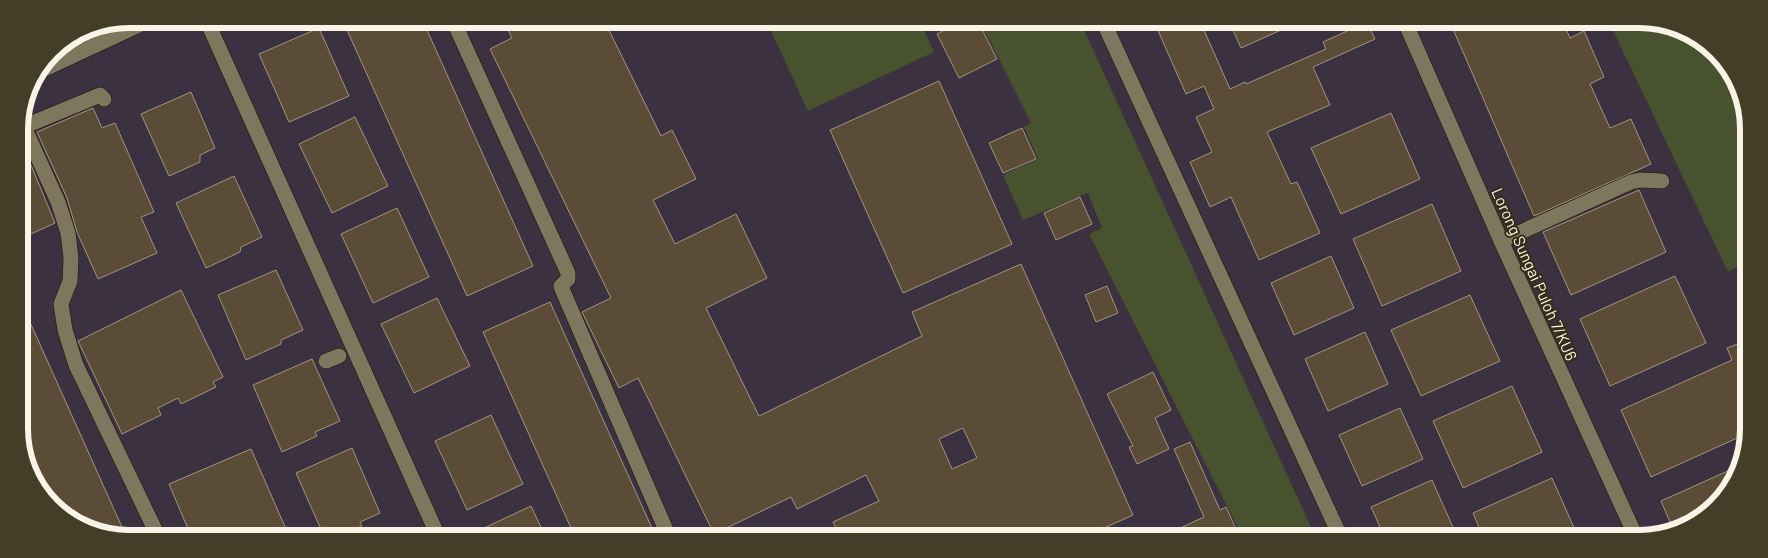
<svg xmlns="http://www.w3.org/2000/svg" width="1768" height="558" font-family="Barlow,sans-serif">
<rect width="100%" height="100%" fill="#342d17"/>
<polygon fill="#3b3140" points="128,19 1668,23 1722,56 1747,107 1745,458 1707,516 1647,539 100,535 46,502 21,451 19,121 27,86 51,51 87,27"/>
<g fill="#48522f">
<polygon points="766,20 920,21 934,52 808,111"/>
<polygon points="932,21 956,21 936,30"/>
<polygon points="980,21 1080,21 1316,538 1243,538 1089,234 1102,228 1088,193 1023,220 1003,175 1038,159 1024,127 1031,123"/>
<polygon points="1609,22 1668,23 1722,56 1747,111 1746,262 1728,272"/>
</g>
<g fill="#5b4c38" stroke="#a4947e" fill-rule="evenodd">
<polygon points="342,19 422,19 533,266 467,296"/>
<path d="M503 20H604L661 136 672 130 696 179 653 200 675 244 736 214 767 278 706 308 759 416 922 336 912 312 1021 264 1133 515 1082 538 840 537 833 522 879 501 866 475 797 509 791 497 714 534 638 378 619 388 582 312 611 298 490 49 512 38ZM963 428 977 458 952 469 939 439Z"/>
<polygon points="962,21 978,21 997,59 959,78 937,34"/>
<polygon points="1166,21 1200,21 1230,89 1245,82 1246,84 1326,49 1323,42 1367,22 1375,39 1313,67 1330,105 1267,132 1291,184 1297,182 1320,233 1259,260 1231,197 1210,207 1190,162 1212,152 1196,117 1214,109 1204,86 1186,94 1156,26"/>
<polygon points="1229,21 1299,22 1241,48"/>
<polygon points="1450,22 1563,22 1570,38 1584,31 1604,77 1590,84 1610,128 1631,119 1651,164 1534,216"/>
<polygon points="319,28 349,96 289,122 259,54"/>
<polygon points="939,81 1012,244 903,293 830,130"/>
<polygon points="191,92 215,148 200,155 200,162 169,176 141,114"/>
<polygon points="93,108 102,128 115,123 154,212 141,217 157,253 98,279 77,232 67,198 37,132"/>
<polygon points="1391,113 1420,179 1341,214 1311,148"/>
<polygon points="355,117 388,186 332,213 299,144"/>
<polygon points="1022,128 1036,159 1003,173 989,143"/>
<polygon points="26,153 55,223 20,239 19,156"/>
<polygon points="234,176 262,237 241,247 240,252 206,268 176,203"/>
<polygon points="1639,190 1666,252 1571,295 1543,232"/>
<polygon points="1080,197 1092,224 1056,240 1044,213"/>
<polygon points="1432,204 1461,271 1382,306 1353,239"/>
<polygon points="397,208 429,277 373,303 341,234"/>
<polygon points="1331,256 1354,308 1294,335 1271,283"/>
<polygon points="276,270 303,330 281,340 281,344 246,360 218,295"/>
<polygon points="1675,276 1706,343 1610,386 1580,319"/>
<polygon points="1107,286 1118,313 1096,322 1085,295"/>
<polygon points="181,290 223,377 213,382 216,387 181,404 178,398 158,408 161,415 122,434 78,341"/>
<polygon points="1470,295 1500,361 1421,396 1391,330"/>
<polygon points="437,298 470,366 414,393 381,324"/>
<polygon points="20,300 126,536 100,535 46,502 21,451"/>
<polygon points="550,302 656,537 575,537 483,332"/>
<polygon points="1365,332 1388,384 1328,411 1305,359"/>
<polygon points="1743,342 1746,348 1746,434 1651,477 1621,410 1732,360 1727,348"/>
<polygon points="312,359 340,421 315,432 317,436 282,452 253,385"/>
<polygon points="1153,372 1171,410 1155,418 1169,449 1137,464 1129,447 1133,446 1107,394"/>
<polygon points="1512,386 1542,452 1463,488 1433,421"/>
<polygon points="1400,408 1423,459 1362,486 1339,435"/>
<polygon points="491,415 523,484 467,510 435,441"/>
<polygon points="1190,442 1220,510 1226,507 1240,538 1159,538 1204,517 1174,449"/>
<polygon points="352,448 380,513 360,522 362,526 339,536 324,536 296,473"/>
<polygon points="251,449 289,536 191,536 169,484"/>
<polygon points="1741,465 1707,516 1673,529 1661,501"/>
<polygon points="1552,478 1579,539 1484,539 1473,513"/>
<polygon points="1432,480 1455,532 1440,539 1385,538 1371,507"/>
<polygon points="531,506 545,536 467,536"/>
</g>
<g fill="none" stroke-linecap="round" stroke-linejoin="round">
<g stroke="#1c1502" stroke-width="16">
<g id="minor">
<polyline points="206,19 438,536"/>
<polyline points="453,20 568,273 568,279 561,286 562,289 669,537"/>
<polyline points="1103,21 1341,538"/>
<polyline points="1405,22 1501,241 1637,539"/>
<polyline points="36,73 152,19"/>
<polyline points="20,118 58,202 68,233 71,258 70,281 61,304 65,330 76,365 158,536"/>
<polyline points="23,127 100,95 104,99"/>
<polyline points="1501,241 1631,182 1640,180 1662,181"/>
<polyline points="326,361 339,356"/>
</g>
</g>
<use href="#minor" stroke="#7e765d" stroke-width="15"/>
</g>
<g text-anchor="middle" dominant-baseline="central" stroke-width="4" stroke-linejoin="round" paint-order="stroke">
<g font-size="16" fill="#f9f4e6" stroke="#342d17">
<text transform="translate(1535 274) rotate(66)">Lorong Sungai Puloh 7/KU6</text>
</g>
</g>
<path d="M0 0H1768V558H0ZM129 28H1639A101 101 0 0 1 1740 129V429A101 101 0 0 1 1639 530H129A101 101 0 0 1 28 429V129A101 101 0 0 1 129 28Z" fill="#443d28" fill-rule="evenodd"/>
<path fill="none" stroke="#f9f4e6" stroke-width="6" d="M129 28H1639A101 101 0 0 1 1740 129V429A101 101 0 0 1 1639 530H129A101 101 0 0 1 28 429V129A101 101 0 0 1 129 28Z"/>
</svg>
